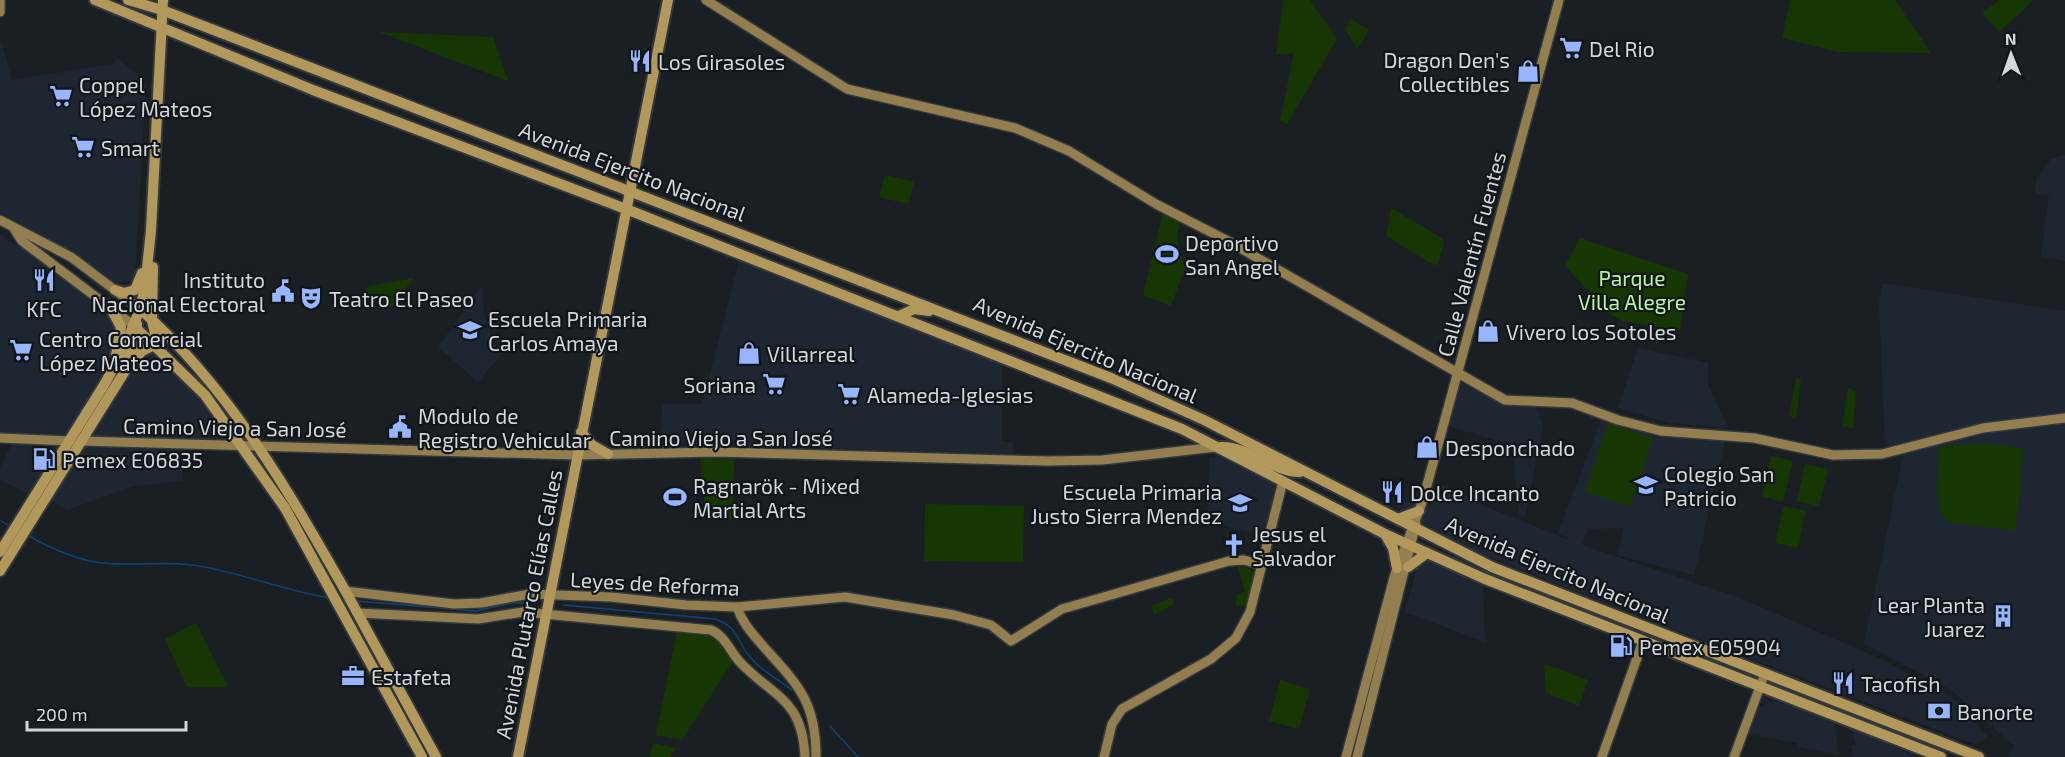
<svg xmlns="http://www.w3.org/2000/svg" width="2065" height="757" font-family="'Exo 2',sans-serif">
<rect width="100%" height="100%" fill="#1a1f24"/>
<g fill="#1e2731">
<polygon points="0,37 12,80 112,64 118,59 146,82 135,281 113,282 0,211"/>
<polygon points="2065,155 2065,261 2041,256 2049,195 2035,194 2036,179 2051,159"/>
<polygon points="0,234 65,278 119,328 110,367 69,435 0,434"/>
<polygon points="739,261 1002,364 1002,441 1013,442 1013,454 661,443 662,404 702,404"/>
<polygon points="1882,283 2065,311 2065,757 2007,757 2014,746 1950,689 1864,644 1904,450 1885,443 1879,304"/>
<polygon points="482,286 484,315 495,345 503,352 478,382 438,347"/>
<polygon points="1638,348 1708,363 1708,385 1728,427 1669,423 1618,408"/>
<polygon points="147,352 158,353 194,388 237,444 89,436 143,353"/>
<polygon points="1459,382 1508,404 1535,404 1543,427 1525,517 1519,515 1512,445 1448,426"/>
<polygon points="1602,418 1664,437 1725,441 1694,575 1617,555 1624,528 1588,529 1582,545 1740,598 1883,660 1951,697 1988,737 1977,745 1603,602 1470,549 1395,507 1397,496 1430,506 1436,482 1494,510 1575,542 1558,533"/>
<polygon points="12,443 60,448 29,494 0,480 0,468"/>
<polygon points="83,447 184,450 183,481 134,486 67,510 50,500"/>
<polygon points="1218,456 1276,485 1263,536 1208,522 1209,457"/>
<polygon points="1428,560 1483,587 1485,642 1405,612 1419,561"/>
<polygon points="1773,701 1784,703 1834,723 1839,755 1799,747 1798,743 1747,734 1757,708"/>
<polygon points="1852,729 1918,757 1853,757 1851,745 1856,745"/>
</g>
<g fill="#163703">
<polygon points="1283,0 1310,0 1337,39 1287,124 1280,121 1294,53 1276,55"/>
<polygon points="1790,0 1895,0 1931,53 1838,52 1782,38"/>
<polygon points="2000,0 2034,0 1999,32 1982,13"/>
<polygon points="1351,19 1369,30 1357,49 1345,29"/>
<polygon points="379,32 493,37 508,81"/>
<polygon points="885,175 914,182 908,204 879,197"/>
<polygon points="1391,208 1442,238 1444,242 1438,264 1434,265 1386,236"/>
<polygon points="1164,209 1180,215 1177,240 1185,268 1171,306 1143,295"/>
<polygon points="1580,238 1688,274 1680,331 1623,321 1611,315 1565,266"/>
<polygon points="414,278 391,308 376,294 370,300 362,293 369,286"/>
<polygon points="1796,378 1801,379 1796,419 1789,416"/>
<polygon points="1848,388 1856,391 1853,428 1842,426"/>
<polygon points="1608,423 1653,438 1630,507 1585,492"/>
<polygon points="1986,444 2019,447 2023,452 2016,531 1948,522 1942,515 1937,495 1939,448 1950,445"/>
<polygon points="1771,456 1793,461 1783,502 1762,496"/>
<polygon points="700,458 734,459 733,519 706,519"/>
<polygon points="1805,464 1828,469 1819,506 1797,501"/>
<polygon points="925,504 1024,506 1023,562 924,561"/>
<polygon points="1784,506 1806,511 1798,548 1775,543"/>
<polygon points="1237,564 1255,572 1246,607 1235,605 1237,595 1245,591"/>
<polygon points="1172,598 1174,604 1154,615 1151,606"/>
<polygon points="196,623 228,687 187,687 165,639"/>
<polygon points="677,631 711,634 733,661 682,740 656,735"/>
<polygon points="1544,664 1588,680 1579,706 1546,693"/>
<polygon points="1280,680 1310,689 1299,729 1269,721"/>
<polygon points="653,743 676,748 670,757 650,757"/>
</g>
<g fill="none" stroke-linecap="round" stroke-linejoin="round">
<g stroke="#0f4476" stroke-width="1.5">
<polyline points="0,520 9,526"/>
<path d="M27 535C50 548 77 561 104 563 141 567 171 559 210 568 250 576 290 592 330 598"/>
<polyline points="356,601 476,611 512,603 535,603"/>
<path d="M564 605 715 619C739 627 736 640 750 657 760 670 779 680 792 690"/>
<polyline points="830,726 858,757"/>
</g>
<g stroke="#34393d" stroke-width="12">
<g id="secondary">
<polyline points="706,0 847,89 1015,128 1069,151 1156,204 1228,241 1505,400 1572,403 1618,420 1661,431 1754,438 1833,455 1882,454 1983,428 2065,418"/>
<polyline points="0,12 0,0"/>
<polyline points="0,220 71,257 140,309"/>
<polyline points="15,230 22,241 133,325"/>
<polyline points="0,438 70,441"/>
<polyline points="81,441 576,455 716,452 1048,461 1102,460 1216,447"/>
<polyline points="345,591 454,604 481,603 530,594 611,597 686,605 737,607 845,597 954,615 991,625 1011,641 1062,609 1229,561 1244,560 1262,565"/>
<path d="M737 607C742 623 753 634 763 646 798 685 816 701 816 757"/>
<path d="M358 613 478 619 523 612 711 630C725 636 730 651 739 661 773 698 802 697 805 757"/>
<polyline points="1104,757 1112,724 1122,709 1211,659 1236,638 1250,612 1283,481"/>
<polyline points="1346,757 1395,574 1423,500 1559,0"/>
<polyline points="1357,757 1416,524"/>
<polyline points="1602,757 1643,641"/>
<polyline points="1734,757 1765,673"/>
</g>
</g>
<g stroke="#34393d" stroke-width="14">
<g id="primary">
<polyline points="95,0 313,90 626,209 1182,429 1385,534 1485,579 1941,757"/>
<polyline points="128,0 162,10 1111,378 1204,420 1492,567 1979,757"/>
<polyline points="153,267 152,320 158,348"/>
<polyline points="115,290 124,293 135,290 142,273"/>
<polyline points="109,305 121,327 116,355"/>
<path d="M140 309C229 387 288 490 346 592 376 647 406 702 436 757"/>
<polyline points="899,316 914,309 929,311"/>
<polyline points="133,325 205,395 285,508 422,757"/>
<polyline points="131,364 142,351 154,345"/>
<polyline points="581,432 592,445 608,454"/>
<path d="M1221 447C1249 446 1272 472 1300 472"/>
<polyline points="1398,519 1419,511"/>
<polyline points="1385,534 1393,548 1397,568"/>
<polyline points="0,552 104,385 122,353 140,309 145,287 151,230 163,0"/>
<polyline points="1408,567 1427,553"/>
<polyline points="0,571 125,371 134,346 137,324"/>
<polyline points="518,757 668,0"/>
</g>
</g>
<use href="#secondary" stroke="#927e4f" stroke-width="9"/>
<use href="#primary" stroke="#b3985b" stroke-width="10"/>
</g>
<defs>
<g id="supermarket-bare" transform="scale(1.8)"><path d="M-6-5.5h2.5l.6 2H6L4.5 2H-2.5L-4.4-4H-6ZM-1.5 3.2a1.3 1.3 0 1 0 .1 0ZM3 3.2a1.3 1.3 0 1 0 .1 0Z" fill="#97b6fd" stroke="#11161a" stroke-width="2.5" paint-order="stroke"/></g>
<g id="restaurant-bare" transform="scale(1.8)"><path d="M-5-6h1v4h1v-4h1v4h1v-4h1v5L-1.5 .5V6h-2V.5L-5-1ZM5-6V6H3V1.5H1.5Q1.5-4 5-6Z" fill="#97b6fd" stroke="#11161a" stroke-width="2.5" paint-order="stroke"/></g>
<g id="shop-bare" transform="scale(1.8)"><path d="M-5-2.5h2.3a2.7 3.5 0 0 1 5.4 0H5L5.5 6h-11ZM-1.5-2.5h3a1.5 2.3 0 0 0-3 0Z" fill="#97b6fd" stroke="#11161a" stroke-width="2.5" paint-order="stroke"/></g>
<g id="stadium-bare" transform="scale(1.8)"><path d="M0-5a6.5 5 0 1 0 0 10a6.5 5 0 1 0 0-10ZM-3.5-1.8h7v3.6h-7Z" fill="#97b6fd" stroke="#11161a" stroke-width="2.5" paint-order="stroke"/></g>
<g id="civic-bare" transform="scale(1.8)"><path d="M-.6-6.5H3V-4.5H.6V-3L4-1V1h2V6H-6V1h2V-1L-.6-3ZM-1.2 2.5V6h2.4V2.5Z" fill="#97b6fd" stroke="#11161a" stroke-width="2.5" paint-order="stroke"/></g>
<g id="theatre-bare" transform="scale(1.8)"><path d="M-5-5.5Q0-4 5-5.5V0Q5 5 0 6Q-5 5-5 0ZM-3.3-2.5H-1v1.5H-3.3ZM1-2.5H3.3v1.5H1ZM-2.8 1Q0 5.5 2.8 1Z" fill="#97b6fd" stroke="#11161a" stroke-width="2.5" paint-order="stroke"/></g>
<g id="school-bare" transform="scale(1.8)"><path d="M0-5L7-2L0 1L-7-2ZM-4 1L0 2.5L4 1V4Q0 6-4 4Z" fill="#97b6fd" stroke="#11161a" stroke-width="2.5" paint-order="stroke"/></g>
<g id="fuel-bare" transform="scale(1.8)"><path d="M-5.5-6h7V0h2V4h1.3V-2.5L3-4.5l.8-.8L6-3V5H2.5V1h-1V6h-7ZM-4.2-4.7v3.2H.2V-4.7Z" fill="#97b6fd" stroke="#11161a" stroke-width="2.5" paint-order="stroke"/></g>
<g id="church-bare" transform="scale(1.8)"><path d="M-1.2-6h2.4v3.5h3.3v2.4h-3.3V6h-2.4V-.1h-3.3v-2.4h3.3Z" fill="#97b6fd" stroke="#11161a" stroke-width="2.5" paint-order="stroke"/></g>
<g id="building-bare" transform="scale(1.8)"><path d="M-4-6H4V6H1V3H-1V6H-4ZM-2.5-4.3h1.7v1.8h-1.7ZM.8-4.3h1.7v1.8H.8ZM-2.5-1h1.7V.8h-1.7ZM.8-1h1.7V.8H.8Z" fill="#97b6fd" stroke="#11161a" stroke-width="2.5" paint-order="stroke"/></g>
<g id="office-bare" transform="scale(1.8)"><path d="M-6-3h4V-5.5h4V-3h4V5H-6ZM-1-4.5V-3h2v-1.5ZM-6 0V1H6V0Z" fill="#97b6fd" stroke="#11161a" stroke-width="2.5" paint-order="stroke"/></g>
<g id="bank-bare" transform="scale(1.8)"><path d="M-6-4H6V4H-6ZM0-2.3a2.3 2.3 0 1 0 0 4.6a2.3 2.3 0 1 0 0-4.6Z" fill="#97b6fd" stroke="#11161a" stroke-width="2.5" paint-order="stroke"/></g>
</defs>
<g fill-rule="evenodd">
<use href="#supermarket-bare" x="1571" y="48"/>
<use href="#restaurant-bare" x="640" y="61"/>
<use href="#shop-bare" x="1528" y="71"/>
<use href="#supermarket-bare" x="61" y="96"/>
<use href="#supermarket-bare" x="83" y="147"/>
<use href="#stadium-bare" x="1167" y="254"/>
<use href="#restaurant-bare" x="44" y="280"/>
<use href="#civic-bare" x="283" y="291"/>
<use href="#theatre-bare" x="311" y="298"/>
<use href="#school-bare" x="470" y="330"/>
<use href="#shop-bare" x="1488" y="331"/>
<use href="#supermarket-bare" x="21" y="350"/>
<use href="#shop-bare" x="749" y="353"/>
<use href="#supermarket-bare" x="774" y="384"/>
<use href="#supermarket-bare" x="849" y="394"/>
<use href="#civic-bare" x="400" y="427"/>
<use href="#shop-bare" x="1427" y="447"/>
<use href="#fuel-bare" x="44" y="459"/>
<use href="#school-bare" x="1646" y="485"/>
<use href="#restaurant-bare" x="1392" y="492"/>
<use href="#stadium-bare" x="675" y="497"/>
<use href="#school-bare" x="1240" y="503"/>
<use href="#church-bare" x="1234" y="545"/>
<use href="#building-bare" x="2003" y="616"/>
<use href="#fuel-bare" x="1621" y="646"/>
<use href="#office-bare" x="353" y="676"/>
<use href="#restaurant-bare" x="1843" y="683"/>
<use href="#bank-bare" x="1939" y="711"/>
</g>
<g text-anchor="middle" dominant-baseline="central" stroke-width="4.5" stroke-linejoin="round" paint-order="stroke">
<g font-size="21" fill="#d3d7da" stroke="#11161a" text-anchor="start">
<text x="1589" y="48">Del Rio</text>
<text x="1510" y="59" text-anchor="end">Dragon Den's<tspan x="1510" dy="24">Collectibles</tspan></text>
<text x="658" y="61">Los Girasoles</text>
<text x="79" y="84">Coppel<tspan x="79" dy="24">López Mateos</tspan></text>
<text x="101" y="147">Smart</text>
<text x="1185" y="242">Deportivo<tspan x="1185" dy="24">San Angel</tspan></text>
<text x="265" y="279" text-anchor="end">Instituto<tspan x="265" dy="24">Nacional Electoral</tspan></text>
<text x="329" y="298">Teatro El Paseo</text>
<text x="44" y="308" text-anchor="middle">KFC</text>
<text x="488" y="318">Escuela Primaria<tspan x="488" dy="24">Carlos Amaya</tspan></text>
<text x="1506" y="331">Vivero los Sotoles</text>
<text x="39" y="338">Centro Comercial<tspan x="39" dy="24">López Mateos</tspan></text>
<text x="767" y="353">Villarreal</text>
<text x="756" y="384" text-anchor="end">Soriana</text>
<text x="867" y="394">Alameda-Iglesias</text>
<text x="418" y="415">Modulo de<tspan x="418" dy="24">Registro Vehicular</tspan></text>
<text x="1445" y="447">Desponchado</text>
<text x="62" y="459">Pemex E06835</text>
<text x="1664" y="473">Colegio San<tspan x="1664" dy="24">Patricio</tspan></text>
<text x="693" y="485">Ragnarök - Mixed<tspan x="693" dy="24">Martial Arts</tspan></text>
<text x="1222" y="491" text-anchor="end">Escuela Primaria<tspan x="1222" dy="24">Justo Sierra Mendez</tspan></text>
<text x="1410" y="492">Dolce Incanto</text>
<text x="1252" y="533">Jesus el<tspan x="1252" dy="24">Salvador</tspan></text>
<text x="1985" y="604" text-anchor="end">Lear Planta<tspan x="1985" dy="24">Juarez</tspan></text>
<text x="1639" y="646">Pemex E05904</text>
<text x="371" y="676">Estafeta</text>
<text x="1861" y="683">Tacofish</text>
<text x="1957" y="711">Banorte</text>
</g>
<g font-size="21" fill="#d3d7da" stroke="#11161a">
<text transform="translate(633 171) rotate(21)">Avenida Ejercito Nacional</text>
<text transform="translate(1471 254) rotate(-75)">Calle Valentín Fuentes</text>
<text transform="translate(1086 349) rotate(23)">Avenida Ejercito Nacional</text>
<text transform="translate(235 427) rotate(1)">Camino Viejo a San José</text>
<text x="721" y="437">Camino Viejo a San José</text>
<text transform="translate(1558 569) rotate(23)">Avenida Ejercito Nacional</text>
<text transform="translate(655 583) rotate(3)">Leyes de Reforma</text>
<text transform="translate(528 604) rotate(-79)">Avenida Plutarco Elías Calles</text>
</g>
<g font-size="21" fill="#b9f59e" stroke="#11161a">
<text x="1632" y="277">Parque<tspan x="1632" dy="24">Villa Alegre</tspan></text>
</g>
</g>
<g transform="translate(2011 54) rotate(359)" stroke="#11161a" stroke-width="4.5" paint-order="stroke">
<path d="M0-4.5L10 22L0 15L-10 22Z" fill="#d3d7da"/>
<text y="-9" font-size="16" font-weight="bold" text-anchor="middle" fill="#d3d7da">N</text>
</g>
<path d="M27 721v9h159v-9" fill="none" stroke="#d3d7da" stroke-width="3"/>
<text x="36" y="721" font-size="18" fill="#d3d7da" stroke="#11161a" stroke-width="4.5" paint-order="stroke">200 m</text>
</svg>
